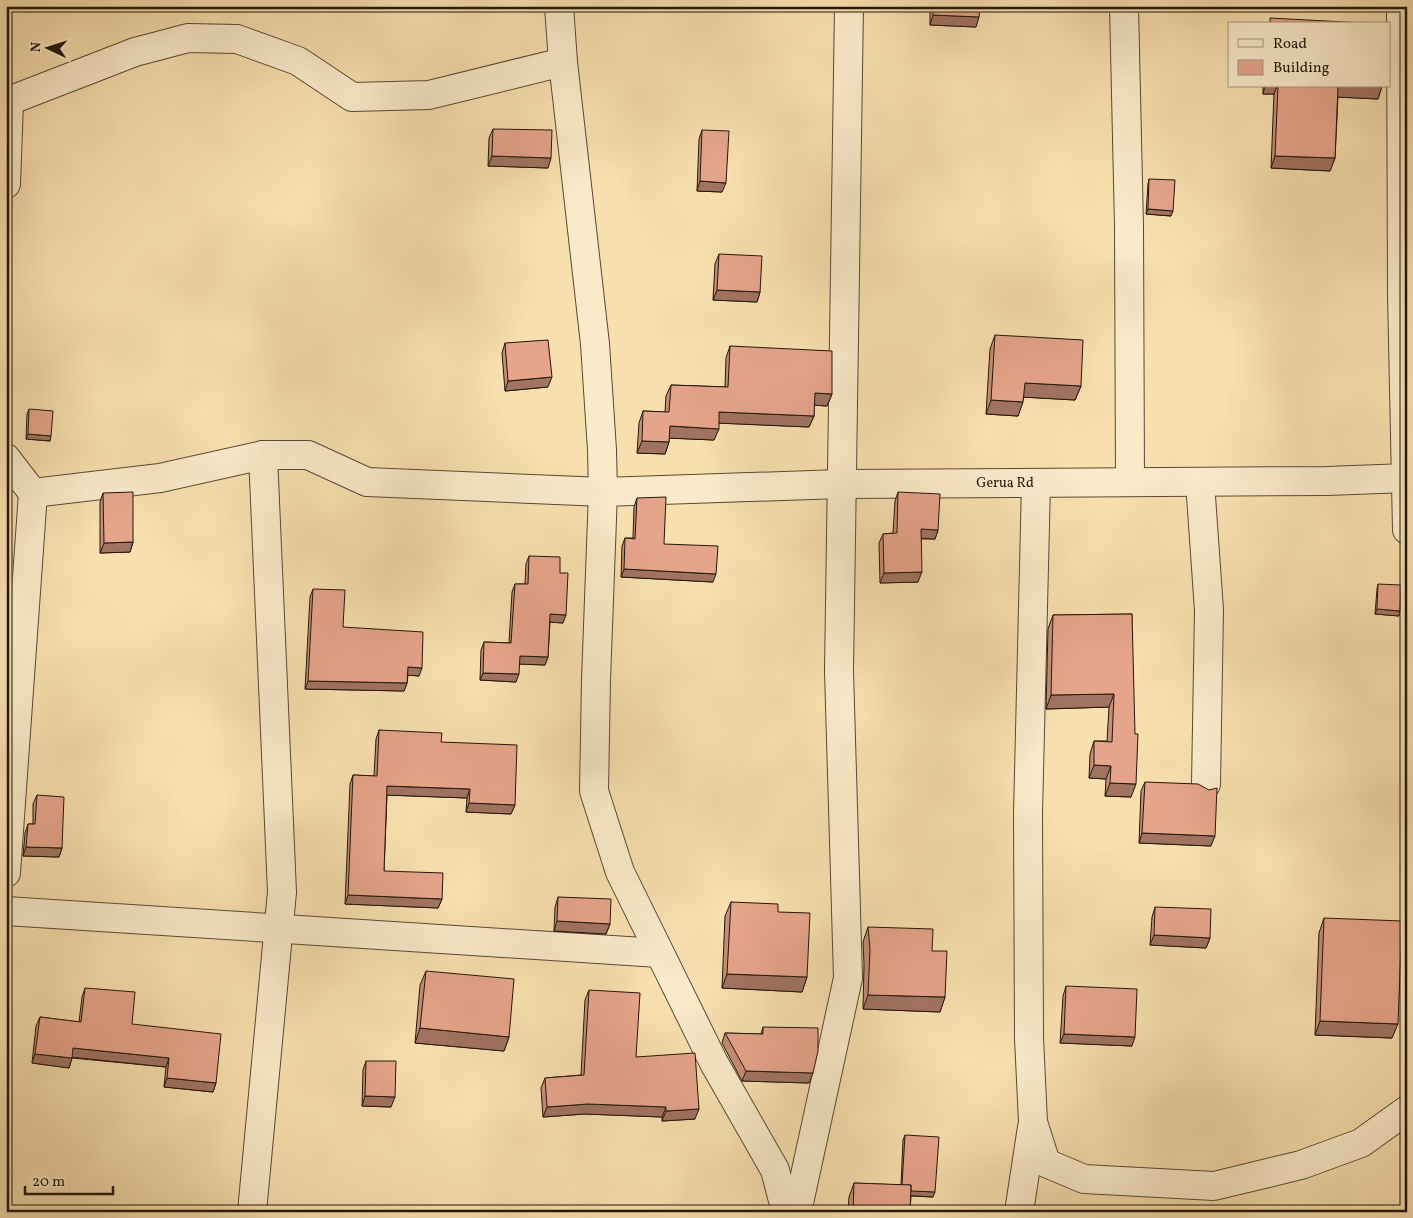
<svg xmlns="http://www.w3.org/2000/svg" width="1413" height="1218" font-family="Vollkorn,serif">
<rect width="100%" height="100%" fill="#f8dfae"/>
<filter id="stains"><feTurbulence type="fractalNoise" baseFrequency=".004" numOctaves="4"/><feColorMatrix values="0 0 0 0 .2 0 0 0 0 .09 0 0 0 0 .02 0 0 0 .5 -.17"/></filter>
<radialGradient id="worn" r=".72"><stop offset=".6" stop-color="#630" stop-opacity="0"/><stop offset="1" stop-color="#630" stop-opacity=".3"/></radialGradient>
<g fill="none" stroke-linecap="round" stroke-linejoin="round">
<g stroke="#574934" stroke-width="30">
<g id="minor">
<polyline points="559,6 563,62 595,344 602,450 603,492 596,680 594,791 620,872 714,1063 775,1170 786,1212"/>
<polyline points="1124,6 1129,226 1130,482"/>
<polyline points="1401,6 1402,294 1407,530"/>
<polyline points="6,102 135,52 188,38 237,39 298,61 352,97 429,95 563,62"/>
<polyline points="6,184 9,102"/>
<polyline points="6,458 33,493 160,478 263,455"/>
<polyline points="1200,482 1209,610 1206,784"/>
<polyline points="1036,483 1028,814 1029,1038 1033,1122 1046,1163 1084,1179 1214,1186 1301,1165 1361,1143 1407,1110"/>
<polyline points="6,873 33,493"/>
<polyline points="6,911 659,953"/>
<polyline points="252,1212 282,892 263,455 308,455 367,482 603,492 841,484 1327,481 1407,478"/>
<polyline points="797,1212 848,978 839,671 849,6"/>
<polyline points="1019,1212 1032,1127"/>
</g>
</g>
<use href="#minor" stroke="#faeaca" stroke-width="28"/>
</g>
<g fill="#c68d78" stroke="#21170c">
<polygon points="930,6 980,6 976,27 930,25"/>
<polygon points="1263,86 1382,86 1378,99 1338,97 1335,158 1330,171 1271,168 1274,94 1263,94"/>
<polygon points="493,129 548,168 488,166 489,138"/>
<polygon points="702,130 722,192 697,191 699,139"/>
<polygon points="1149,179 1171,216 1146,214 1148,184"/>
<polygon points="719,254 760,292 757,302 713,300 715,264"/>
<polygon points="995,335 1081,386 1075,400 1024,397 1018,416 986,414 990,349"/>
<polygon points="505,343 548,387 505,391 502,353"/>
<polygon points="730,346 832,394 827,406 814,405 814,416 809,427 719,423 714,440 669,438 669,442 665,454 637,453 639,423 643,411 665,412 666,396 671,385 725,387 726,358"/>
<polygon points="29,409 50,441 26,439 27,414"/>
<polygon points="898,492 938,530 935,539 921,539 918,582 880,583 879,543 883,534 893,533 895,501"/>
<polygon points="103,493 133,542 130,552 100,553 100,502"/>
<polygon points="637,498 664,544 713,582 621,577 622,546 625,538 633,538 634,507"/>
<polygon points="529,556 560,573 563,623 550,622 548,657 545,665 519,664 516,682 480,680 481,650 484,642 509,643 512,592 515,584 525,584 526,564"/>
<polygon points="1378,584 1399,616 1375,614 1377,589"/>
<polygon points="313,589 343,627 419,676 408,675 407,683 404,691 305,689 310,597"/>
<polygon points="1132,614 1131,797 1105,796 1106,779 1089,778 1090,754 1094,741 1107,741 1109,707 1046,709 1048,629 1053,615"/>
<polygon points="379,730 441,742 515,805 511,814 466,812 467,798 387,795 384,871 442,899 438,908 345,904 350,784 353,775 374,776 376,739"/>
<polygon points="1145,782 1211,846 1139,843 1141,791"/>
<polygon points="37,795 62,848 59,857 23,856 25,833 28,824 33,824 33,804"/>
<polygon points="558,897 610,924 606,934 554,931 555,907"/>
<polygon points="731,902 778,912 807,977 802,992 722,988 725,916"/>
<polygon points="1155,907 1210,938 1206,948 1150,945 1152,917"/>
<polygon points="1324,918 1392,1038 1315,1035 1319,933"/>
<polygon points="868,927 932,951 945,997 940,1012 863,1009 864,964 863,942"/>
<polygon points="426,971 509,1037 504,1051 415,1043 420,985"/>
<polygon points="1066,986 1132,1046 1060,1043 1063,996"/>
<polygon points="85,988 132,1024 216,1083 213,1092 164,1087 166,1067 72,1058 69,1068 32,1063 36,1026 40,1017 79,1022 82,997"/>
<polygon points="589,990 636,1057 695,1119 662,1121 662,1117 585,1114 543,1117 541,1088 545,1078 581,1075 585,1000"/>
<polygon points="763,1027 809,1083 742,1081 722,1043 725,1033 761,1034"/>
<polygon points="366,1061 391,1107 362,1106 363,1070"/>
<polygon points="905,1135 933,1197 911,1196 910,1212 848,1212 849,1197 854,1183 901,1185 903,1140"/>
</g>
<g fill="#a17361" stroke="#21170c">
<polygon points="933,15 979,17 976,27 930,25"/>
<polygon points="1265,86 1277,86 1274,94 1263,94"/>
<polygon points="1338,86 1382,86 1378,99 1334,97"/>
<polygon points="492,156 551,158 548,168 488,166"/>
<polygon points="1275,156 1335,158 1330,171 1271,168"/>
<polygon points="700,181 726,183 722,192 697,191"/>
<polygon points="1148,209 1173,211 1171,216 1146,214"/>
<polygon points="717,290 760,292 757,302 713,300"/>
<polygon points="552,377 548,387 505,391 508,381"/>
<polygon points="1025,383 1081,386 1075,400 1020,397"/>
<polygon points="815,393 832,394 827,406 810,405"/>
<polygon points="991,400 1023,402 1018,416 986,414"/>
<polygon points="719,412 814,416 809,427 715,423"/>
<polygon points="670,426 719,429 714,440 665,438"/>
<polygon points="28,434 51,436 50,441 26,439"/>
<polygon points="642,441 669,442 665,454 637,453"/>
<polygon points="921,529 938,530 935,539 917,538"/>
<polygon points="133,542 130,552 100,553 104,543"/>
<polygon points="624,569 716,574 713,582 621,577"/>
<polygon points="922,572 918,582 880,583 884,573"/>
<polygon points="1377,609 1400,611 1399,616 1375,614"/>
<polygon points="550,614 566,615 563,623 547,622"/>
<polygon points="520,656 548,657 545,665 517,664"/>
<polygon points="408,667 422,668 419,676 405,675"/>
<polygon points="483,673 519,674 516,682 480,680"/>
<polygon points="308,681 407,683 404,691 305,689"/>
<polygon points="1114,694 1109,707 1046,709 1051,695"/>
<polygon points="1094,765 1111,766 1106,779 1089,778"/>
<polygon points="1110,783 1136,784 1131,797 1105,796"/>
<polygon points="387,786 470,789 467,798 384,795"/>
<polygon points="469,803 515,805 511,814 466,812"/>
<polygon points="1142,833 1215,836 1211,846 1139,843"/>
<polygon points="26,847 62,848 59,857 23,856"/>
<polygon points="348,895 442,899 438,908 345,904"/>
<polygon points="557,921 610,924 606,934 554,931"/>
<polygon points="1154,935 1210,938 1206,948 1150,945"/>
<polygon points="727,974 807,977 802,992 722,988"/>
<polygon points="868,995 945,997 940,1012 863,1009"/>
<polygon points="1320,1021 1398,1024 1392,1038 1315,1035"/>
<polygon points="420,1028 509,1037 504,1051 415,1043"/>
<polygon points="1064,1034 1135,1037 1132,1046 1060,1043"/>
<polygon points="73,1048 169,1058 166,1067 70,1057"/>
<polygon points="35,1054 72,1058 69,1068 32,1063"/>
<polygon points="746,1071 813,1073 809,1083 742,1081"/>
<polygon points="167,1078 216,1083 213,1092 164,1087"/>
<polygon points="365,1096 395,1097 391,1107 362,1106"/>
<polygon points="588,1104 666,1107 662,1117 585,1114 543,1117 547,1107"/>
<polygon points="699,1109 695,1119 662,1121 666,1111"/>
<polygon points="902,1190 935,1192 933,1197 900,1195"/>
</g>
<g fill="#e6a48b" stroke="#21170c">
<polygon points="934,6 980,6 979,17 933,15"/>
<polygon points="1270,18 1383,24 1270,24"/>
<polygon points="1278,86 1338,86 1335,158 1275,156"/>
<polygon points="493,129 552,130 551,158 492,156"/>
<polygon points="702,130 729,131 726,183 700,181"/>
<polygon points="1149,179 1175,180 1173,211 1148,209"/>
<polygon points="719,254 762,256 760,292 717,290"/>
<polygon points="995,335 1083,340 1081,386 1025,383 1023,402 991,400"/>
<polygon points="548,340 552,377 508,381 505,343"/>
<polygon points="730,346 832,351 832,394 815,393 814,416 719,412 719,429 670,426 669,442 642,441 643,411 669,412 671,385 728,387"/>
<polygon points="29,409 53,411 51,436 28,434"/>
<polygon points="133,492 133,542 104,543 103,493"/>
<polygon points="898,492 940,494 938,530 921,529 922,572 884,573 883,534 897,533"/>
<polygon points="666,497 664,544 718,546 716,574 624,569 625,538 635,539 637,498"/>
<polygon points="529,556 560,557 560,573 568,573 566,615 550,614 548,657 520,656 519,674 483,673 484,642 511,643 515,584 528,584"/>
<polygon points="1378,584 1401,585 1400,611 1377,609"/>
<polygon points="313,589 345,590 343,627 423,632 422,668 408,667 407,683 308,681"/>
<polygon points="1132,614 1135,734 1138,734 1136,784 1110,783 1111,766 1094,765 1094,741 1112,742 1114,694 1051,695 1053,615"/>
<polygon points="6,652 7,652 6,669"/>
<polygon points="379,730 442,733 441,742 517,745 515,805 469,803 470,789 387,786 384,871 443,873 442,899 348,895 353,775 377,776"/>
<polygon points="1145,782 1198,784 1209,790 1217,788 1215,836 1142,833"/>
<polygon points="37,795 64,797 62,848 26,847 28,824 35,824"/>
<polygon points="558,897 611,899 610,924 557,921"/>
<polygon points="731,902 778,904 778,912 810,913 807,977 727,974"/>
<polygon points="1155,907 1211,909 1210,938 1154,935"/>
<polygon points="1324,918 1402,921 1398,1024 1320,1021"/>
<polygon points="868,927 933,929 932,951 947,951 945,997 868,995 870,949"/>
<polygon points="426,971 514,979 509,1037 420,1028"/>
<polygon points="1066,986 1137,989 1135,1037 1064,1034"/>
<polygon points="85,988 135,992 132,1024 221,1034 216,1083 167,1078 169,1058 73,1048 72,1058 35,1054 40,1017 81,1022"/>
<polygon points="589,990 640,993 636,1057 695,1053 699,1109 666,1111 666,1107 588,1104 547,1107 545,1078 584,1075"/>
<polygon points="763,1027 818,1028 818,1051 813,1073 746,1071 725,1033 763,1034"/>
<polygon points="366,1061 396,1061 395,1097 365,1096"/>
<polygon points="905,1135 939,1137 935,1192 911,1191 911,1185 902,1185"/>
<polygon points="854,1183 911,1185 910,1212 853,1212"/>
</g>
<g text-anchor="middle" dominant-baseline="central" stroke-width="4" stroke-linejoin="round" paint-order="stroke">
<g font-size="14" fill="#21170c" stroke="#faeaca">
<text x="1005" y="483">Gerua Rd</text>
</g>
</g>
<rect width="1413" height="1218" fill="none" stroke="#f8dfae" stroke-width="25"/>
<rect x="8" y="8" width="1398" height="1203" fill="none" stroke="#21170c" stroke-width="2.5"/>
<rect x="12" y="12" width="1388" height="1193" fill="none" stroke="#21170c"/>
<rect x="1228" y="22" width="162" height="65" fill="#faeaca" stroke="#a3967e"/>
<rect x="1238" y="39" width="25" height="8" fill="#faeaca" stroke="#a3967e"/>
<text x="1273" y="48" font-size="15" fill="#21170c">Road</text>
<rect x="1238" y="60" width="25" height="15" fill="#e6a48b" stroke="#a3967e"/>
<text x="1273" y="72" font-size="15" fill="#21170c">Building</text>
<g transform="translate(48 48) rotate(274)" stroke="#faeaca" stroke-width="4" paint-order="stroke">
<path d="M0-4L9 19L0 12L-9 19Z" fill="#21170c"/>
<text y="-8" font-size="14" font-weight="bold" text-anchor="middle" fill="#21170c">N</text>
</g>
<path d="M25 1186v8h88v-8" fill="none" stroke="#21170c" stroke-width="2.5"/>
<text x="32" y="1186" font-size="15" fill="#21170c" stroke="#faeaca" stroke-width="4" paint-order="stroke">20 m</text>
<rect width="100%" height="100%" filter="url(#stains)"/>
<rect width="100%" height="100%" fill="url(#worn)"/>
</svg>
